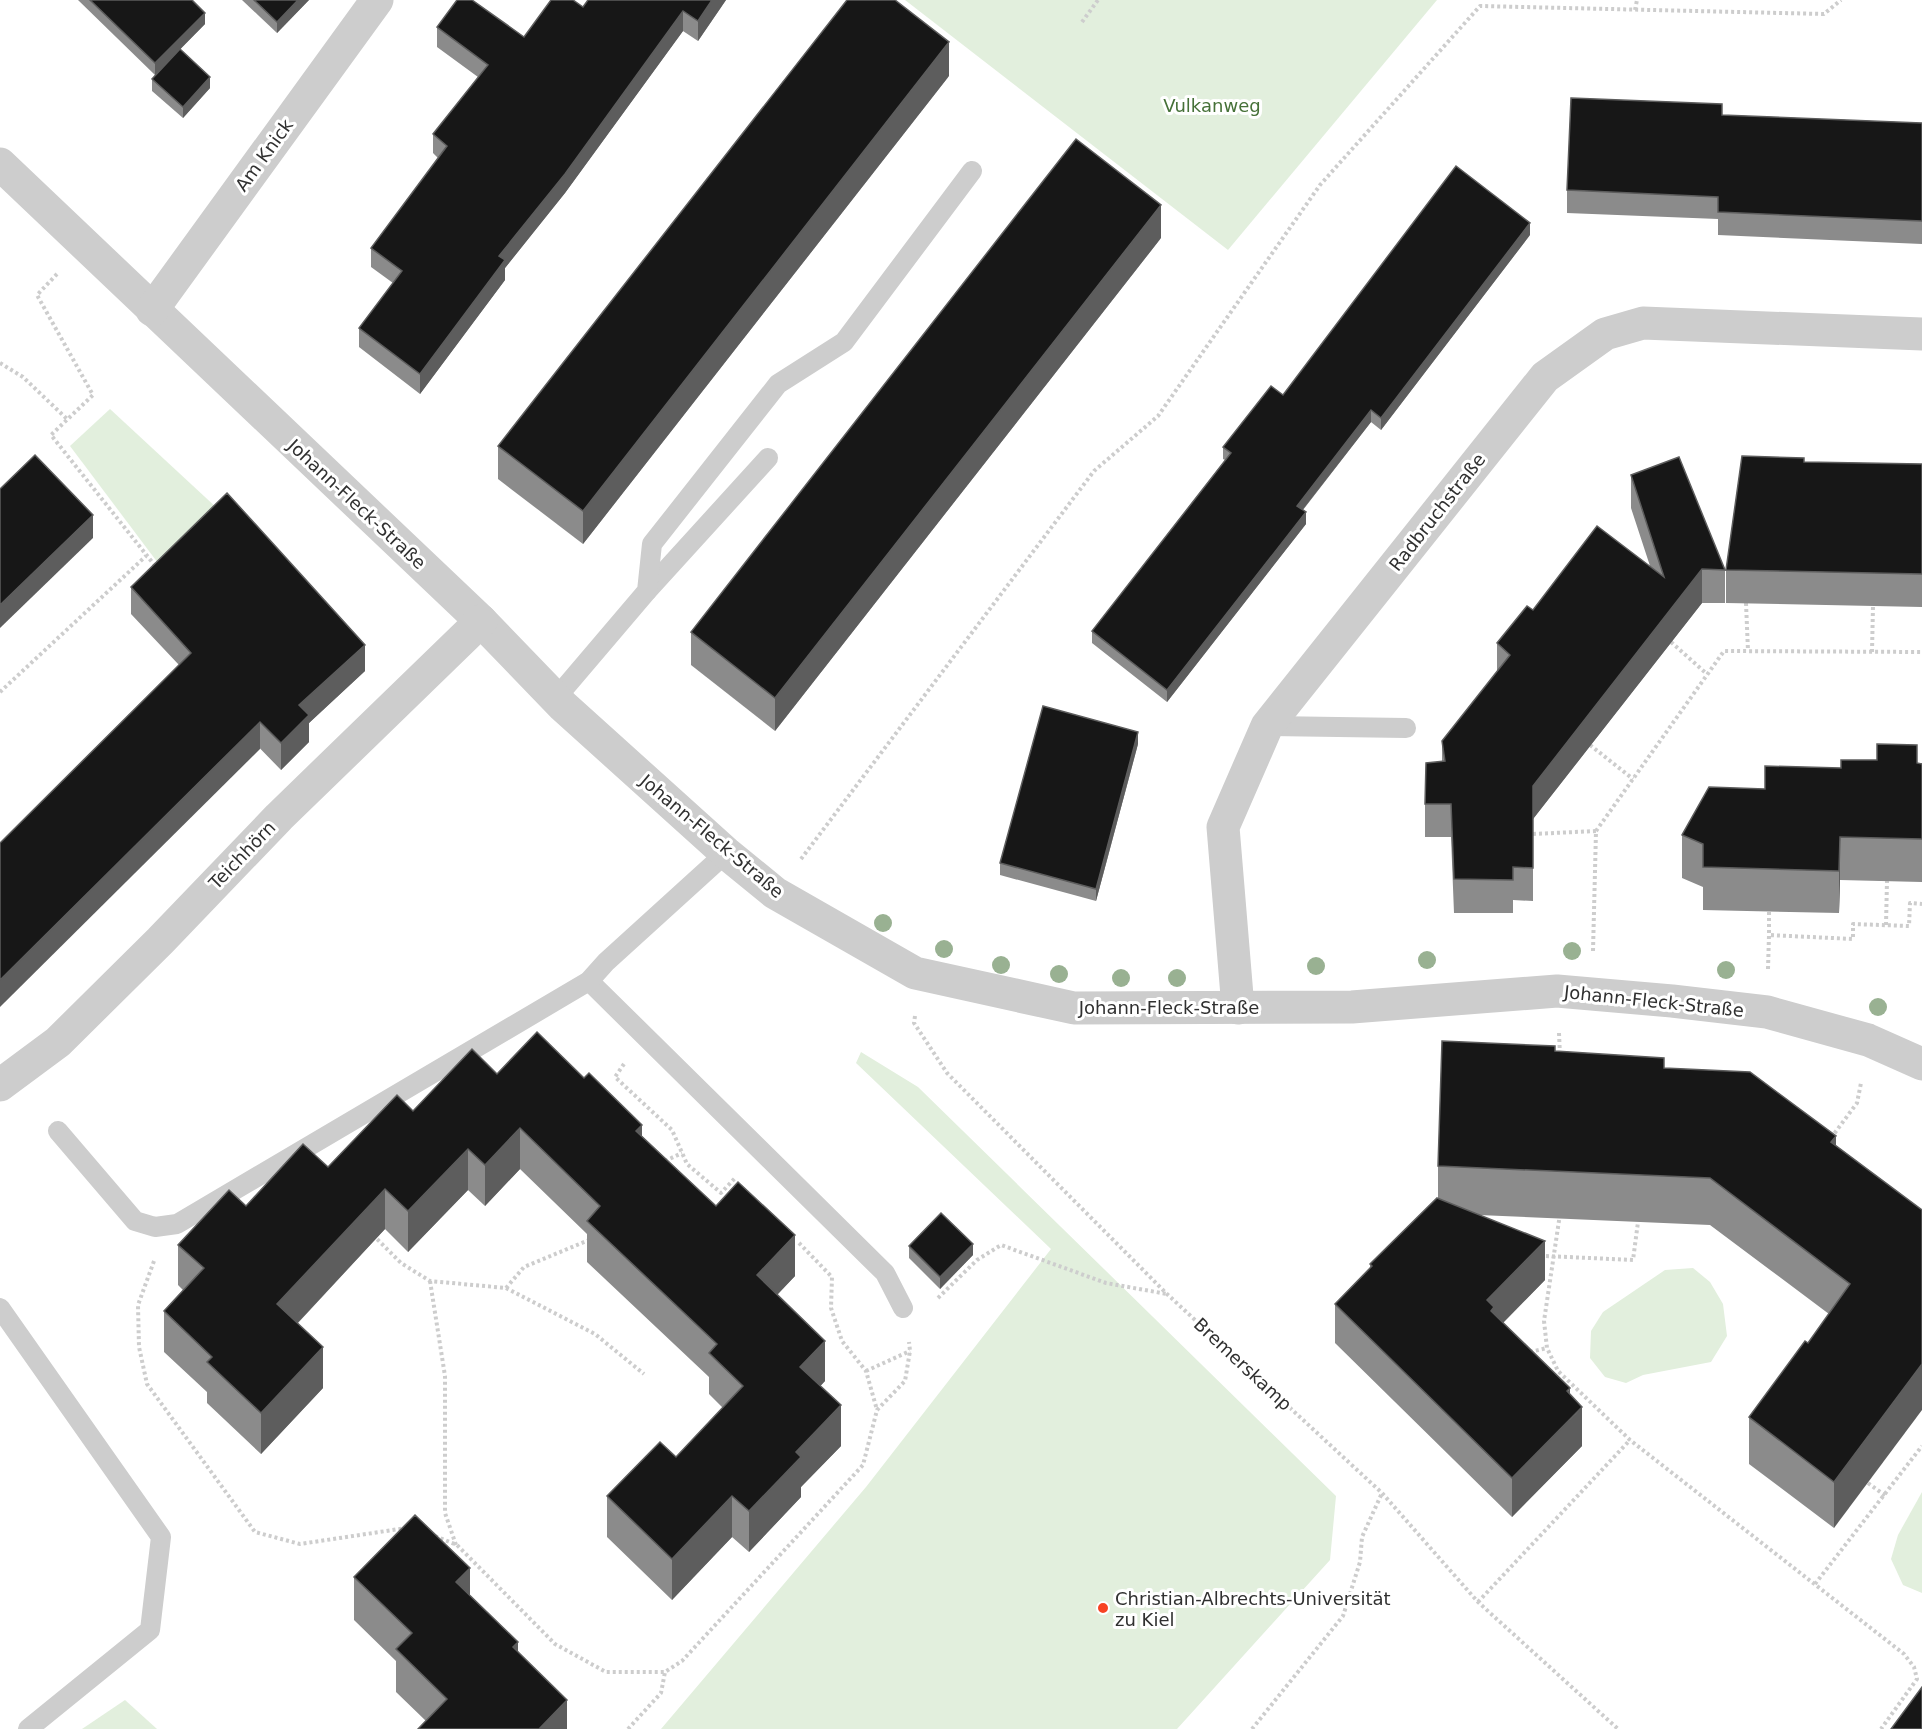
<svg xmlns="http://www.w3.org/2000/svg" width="1922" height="1729" font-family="'DejaVu Sans',sans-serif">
<rect width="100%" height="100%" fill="#fff"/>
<g fill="#e2efdd">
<polygon points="905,0 1437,0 1228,250"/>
<polygon points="110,409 219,510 158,563 70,446"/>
<polygon points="861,1052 918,1087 1336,1496 1330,1560 1177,1729 661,1729 866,1487 1051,1249 856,1063"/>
<polygon points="1693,1268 1710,1282 1723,1304 1727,1336 1711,1362 1643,1375 1626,1383 1605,1377 1590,1358 1591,1331 1603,1312 1665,1270"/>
<polygon points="1922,1492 1922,1593 1903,1585 1891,1559 1898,1535"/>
<polygon points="125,1700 157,1729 82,1729"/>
</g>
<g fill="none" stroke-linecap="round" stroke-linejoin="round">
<g stroke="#cdcdcd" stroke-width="4" stroke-dasharray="3 3" stroke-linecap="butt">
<polyline points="1635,10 1637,0"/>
<polyline points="1082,22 1098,0"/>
<polyline points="57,274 37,295 93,395 51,435 156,567"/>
<polyline points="0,363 23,377 67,419"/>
<polyline points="1746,603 1748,651"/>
<polyline points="1671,642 1707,674"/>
<polyline points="1872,652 1873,606"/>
<polyline points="0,692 146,556"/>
<polyline points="1590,745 1633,779"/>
<polyline points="1533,834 1596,831"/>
<polyline points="801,859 1094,471 1158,416 1320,185 1480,6 1824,14 1841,0"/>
<polyline points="1769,912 1769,935"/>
<polyline points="1886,925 1887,881"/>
<polyline points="1593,951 1596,831 1724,651 1922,652"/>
<polyline points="1768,969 1769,935 1853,939 1853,924 1909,926 1910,903 1922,904"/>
<polyline points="915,1016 914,1023 947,1073 1167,1294 1382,1493 1478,1602 1618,1729"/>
<polyline points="1559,1033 1560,1056"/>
<polyline points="624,1064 615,1077 672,1130 687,1164 721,1193 736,1177"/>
<polyline points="1831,1138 1857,1103 1861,1083"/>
<polyline points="665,1161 682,1153"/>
<polyline points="1560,1214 1544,1321 1547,1348 1558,1371 1630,1440 1904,1654 1914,1667 1917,1679 1881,1729"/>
<polyline points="373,1235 401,1263 430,1281 506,1288 595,1334 644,1374"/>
<polyline points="799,1243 832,1277 831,1308 842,1341 866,1371 877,1410"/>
<polyline points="1546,1256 1633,1260 1638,1222"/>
<polyline points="154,1261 138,1305 139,1347 147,1384 255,1532 300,1544 406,1528"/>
<polyline points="430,1281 445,1376 445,1513 456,1545"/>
<polyline points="506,1288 524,1267 589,1240"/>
<polyline points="938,1298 977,1260 1001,1245 1106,1283 1167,1294"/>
<polyline points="1530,1352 1547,1348"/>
<polyline points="866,1371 910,1351"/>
<polyline points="1868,1483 1886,1496"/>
<polyline points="435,1536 457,1545 555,1644 606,1672 665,1672 682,1661 863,1465 877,1410 905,1381 910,1351 909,1342"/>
<polyline points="1815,1584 1922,1446"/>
<polyline points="1478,1602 1630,1440"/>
<polyline points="628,1729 661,1693 665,1672"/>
<polyline points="1252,1729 1343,1616 1360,1562 1362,1537 1382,1493"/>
</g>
<g stroke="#cdcdcd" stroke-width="20">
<polyline points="647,591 768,458"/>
<polyline points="556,698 647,591 652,544 778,384 844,342 972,171"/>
<polyline points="1267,726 1406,728"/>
<polyline points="589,981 885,1273 903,1308"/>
<polyline points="58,1131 135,1221 155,1227 177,1224 589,981 606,962 726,853"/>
<polyline points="0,1308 161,1537 150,1630 28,1729"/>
</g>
<g stroke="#cdcdcd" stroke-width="33">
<polyline points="0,164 481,621 563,706 726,853 775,893 915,973 1074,1008 1352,1007 1557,991 1672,1001 1767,1012 1868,1040 1922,1064"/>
<polyline points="152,310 377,0"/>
<polyline points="1238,1008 1223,827 1267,726 1545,377 1605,334 1643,323 1922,334"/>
<polyline points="0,1085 58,1042 160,941 279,817 481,621"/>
</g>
</g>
<g fill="#99b192">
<circle cx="883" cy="923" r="9"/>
<circle cx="944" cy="949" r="9"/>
<circle cx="1572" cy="951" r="9"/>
<circle cx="1427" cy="960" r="9"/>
<circle cx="1001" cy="965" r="9"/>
<circle cx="1316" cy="966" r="9"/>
<circle cx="1726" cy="970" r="9"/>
<circle cx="1059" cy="974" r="9"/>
<circle cx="1121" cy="978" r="9"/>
<circle cx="1177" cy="978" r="9"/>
<circle cx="1878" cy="1007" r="9"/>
</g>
<g fill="#8b8b8b">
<polygon points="78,0 192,0 205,24 180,49 210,88 183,118 152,91 152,79 155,75"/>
<polygon points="242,0 309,0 277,33"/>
<polygon points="588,0 726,0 698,41 683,31 565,193 505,268 505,280 420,394 359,347 359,328 393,283 371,267 371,248 438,158 433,153 433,134 478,77 437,47 437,27 524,37 583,7"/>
<polygon points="949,76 583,544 498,479 498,446"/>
<polygon points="1722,115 1922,123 1922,244 1718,235 1718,219 1567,213 1567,190"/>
<polygon points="1530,235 1381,430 1371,422 1303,510 1306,524 1167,702 1092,643 1092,631 1225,460 1223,459 1223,447 1283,395"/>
<polygon points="1161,238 775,731 691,665 691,632"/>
<polygon points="1804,462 1922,464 1922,607 1726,603 1726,570"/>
<polygon points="1631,475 1725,570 1725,603 1702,603 1533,819 1533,901 1513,900 1513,913 1454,913 1451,837 1425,837 1425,804 1442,761 1442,741 1497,672 1497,643 1533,610 1650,566 1631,508"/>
<polygon points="131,587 365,671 309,723 309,742 281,770 179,665 131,614"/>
<polygon points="1138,744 1096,901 1000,875 1000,863"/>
<polygon points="1922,763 1922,882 1840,880 1839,913 1703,910 1703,887 1682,878 1682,835 1765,789 1841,768"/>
<polygon points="1555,1051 1664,1068 1836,1146 1922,1210 1834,1528 1749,1464 1749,1417 1808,1343 1829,1314 1710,1225 1479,1215 1545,1280 1503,1323 1570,1395 1582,1446 1512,1517 1335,1343 1335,1304 1370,1268 1370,1264 1438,1198 1438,1166"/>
<polygon points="497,1074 642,1136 716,1206 795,1276 777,1295 825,1381 820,1386 841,1446 801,1487 801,1497 749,1552 732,1537 672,1600 607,1537 607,1496 676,1457 723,1408 709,1394 709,1377 587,1262 587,1234 520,1169 485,1206 468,1190 408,1252 385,1229 298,1323 323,1388 261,1454 207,1403 207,1392 164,1352 164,1311 183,1290 178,1285 178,1245 246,1206 328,1167 413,1111"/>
<polygon points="909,1246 973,1255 940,1289 909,1258"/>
<polygon points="354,1577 470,1596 518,1651 567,1729 426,1721 396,1692 396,1661 354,1620"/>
</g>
<g fill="#5d5d5d">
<polygon points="298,0 309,0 277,33 277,22"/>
<polygon points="712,0 726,0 698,41 698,21"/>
<polygon points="683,11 683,31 565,193 505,268 505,280 420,394 420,374 499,256"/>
<polygon points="205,13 205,24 155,75 155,63"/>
<polygon points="949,42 949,76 583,544 583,511"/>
<polygon points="210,77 210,88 183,118 183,107"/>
<polygon points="1161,205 1161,238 775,731 775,698"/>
<polygon points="1530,223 1530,235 1381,430 1381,418"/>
<polygon points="1371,410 1371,422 1297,517 1297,506"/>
<polygon points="1306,512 1306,524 1167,702 1167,690"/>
<polygon points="93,515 93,538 0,628 0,605"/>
<polygon points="1702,569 1702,603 1533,819 1533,786"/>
<polygon points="365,645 365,671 309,723 309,742 281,770 281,743 299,705"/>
<polygon points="260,722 260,749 0,1007 0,980"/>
<polygon points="1138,732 1138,744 1096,901 1096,889"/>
<polygon points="1840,837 1840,880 1839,913 1839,871"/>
<polygon points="642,1125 642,1165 636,1131"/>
<polygon points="520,1128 520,1169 485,1206 485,1165"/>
<polygon points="1836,1136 1836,1182 1831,1142"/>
<polygon points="468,1149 468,1190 408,1252 408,1211"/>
<polygon points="385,1189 385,1229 277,1345 277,1304"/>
<polygon points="795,1235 795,1276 757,1316 757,1275"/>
<polygon points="1545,1241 1545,1280 1494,1332 1487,1300"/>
<polygon points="973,1244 973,1255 940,1289 940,1277"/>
<polygon points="825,1341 825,1381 800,1408 800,1367"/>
<polygon points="323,1347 323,1388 261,1454 261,1413"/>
<polygon points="1922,1364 1922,1410 1834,1528 1834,1482"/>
<polygon points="1570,1388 1570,1420 1582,1407 1582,1446 1512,1517 1512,1478"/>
<polygon points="841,1405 841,1446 801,1487 801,1497 749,1552 749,1511 796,1452"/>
<polygon points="732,1496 732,1537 672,1600 672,1559"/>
<polygon points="470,1568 470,1610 456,1582"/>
<polygon points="518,1642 518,1685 513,1647"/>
<polygon points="567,1700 567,1729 539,1729"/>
</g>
<g fill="#171717" stroke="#5d5d5d" stroke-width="1.5">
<polygon points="90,0 192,0 205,13 155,63"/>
<polygon points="254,0 298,0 277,22"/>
<polygon points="457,0 472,0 524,37 551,0 573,0 583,7 588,0 712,0 698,21 683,11 565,174 499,256 505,260 420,374 359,328 402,271 371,248 447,146 433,134 488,65 437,27"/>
<polygon points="847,0 895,0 949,42 583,511 498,446"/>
<polygon points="180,49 210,77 183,107 152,79"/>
<polygon points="1571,98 1722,104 1722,115 1922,123 1922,221 1718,212 1718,197 1567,190"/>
<polygon points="1076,139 1161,205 775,698 691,632"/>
<polygon points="1456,166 1530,223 1381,418 1371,410 1297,506 1306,512 1167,690 1092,631 1231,453 1223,447 1271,386 1283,395"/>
<polygon points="35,455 93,515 0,605 0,489"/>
<polygon points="1742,456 1804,458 1804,462 1922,464 1922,574 1726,570"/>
<polygon points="1679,457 1725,570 1702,569 1533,786 1533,868 1513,867 1513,880 1454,879 1451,804 1425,804 1426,763 1445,761 1442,741 1510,655 1497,643 1527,606 1533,610 1597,526 1664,577 1631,475"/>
<polygon points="227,493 365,645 299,705 309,715 281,743 260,722 0,980 0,843 191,653 131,587"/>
<polygon points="1043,706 1138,732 1096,889 1000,863"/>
<polygon points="1877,744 1917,745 1917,763 1922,764 1922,839 1840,837 1839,871 1703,867 1703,844 1682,835 1709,787 1765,789 1765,766 1841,768 1841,760 1877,760"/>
<polygon points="537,1032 584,1078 589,1073 642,1125 636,1131 716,1206 738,1182 795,1235 757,1275 825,1341 800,1367 841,1405 796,1452 801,1457 749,1511 732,1496 672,1559 607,1496 660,1442 676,1457 743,1386 709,1353 717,1344 587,1221 600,1206 520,1128 485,1165 468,1149 408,1211 385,1189 277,1304 323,1347 261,1413 207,1362 212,1357 164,1311 204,1268 178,1245 229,1190 246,1206 303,1144 328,1167 397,1095 413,1111 472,1049 497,1074"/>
<polygon points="1442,1041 1555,1046 1555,1051 1664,1058 1664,1068 1750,1072 1836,1136 1831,1142 1922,1210 1922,1364 1834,1482 1749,1417 1805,1341 1808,1343 1850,1284 1710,1178 1438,1166"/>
<polygon points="1437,1198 1545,1241 1487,1300 1494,1307 1491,1311 1570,1388 1567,1391 1582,1407 1512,1478 1335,1304 1372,1266 1370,1264"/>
<polygon points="941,1213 973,1244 940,1277 909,1246"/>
<polygon points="415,1515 470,1568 456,1582 518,1642 513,1647 567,1700 539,1729 418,1729 447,1699 396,1649 412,1633 354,1577"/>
<polygon points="1922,1687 1922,1729 1891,1729"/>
</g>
<circle fill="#f74323" stroke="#fff" stroke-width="2" cx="1103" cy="1608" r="6"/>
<g text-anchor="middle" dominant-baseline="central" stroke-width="6" stroke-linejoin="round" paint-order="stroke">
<g font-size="18" fill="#467138" stroke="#fff">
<text x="1212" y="105">Vulkanweg</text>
</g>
<g font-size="18" fill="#303030" stroke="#fff">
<text transform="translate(264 155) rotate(-54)">Am Knick</text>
<text transform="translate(357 504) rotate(43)">Johann-Fleck-Straße</text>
<text transform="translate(1437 512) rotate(-52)">Radbruchstraße</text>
<text transform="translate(712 836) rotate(40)">Johann-Fleck-Straße</text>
<text transform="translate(242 855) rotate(-46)">Teichhörn</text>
<text transform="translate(1654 1001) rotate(6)">Johann-Fleck-Straße</text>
<text x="1169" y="1007">Johann-Fleck-Straße</text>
<text transform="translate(1243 1364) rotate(43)">Bremerskamp</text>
</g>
<g font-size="18" fill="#303030" stroke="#fff" text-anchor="start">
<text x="1115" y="1598">Christian-Albrechts-Universität<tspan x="1115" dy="21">zu Kiel</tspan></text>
</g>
</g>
</svg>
